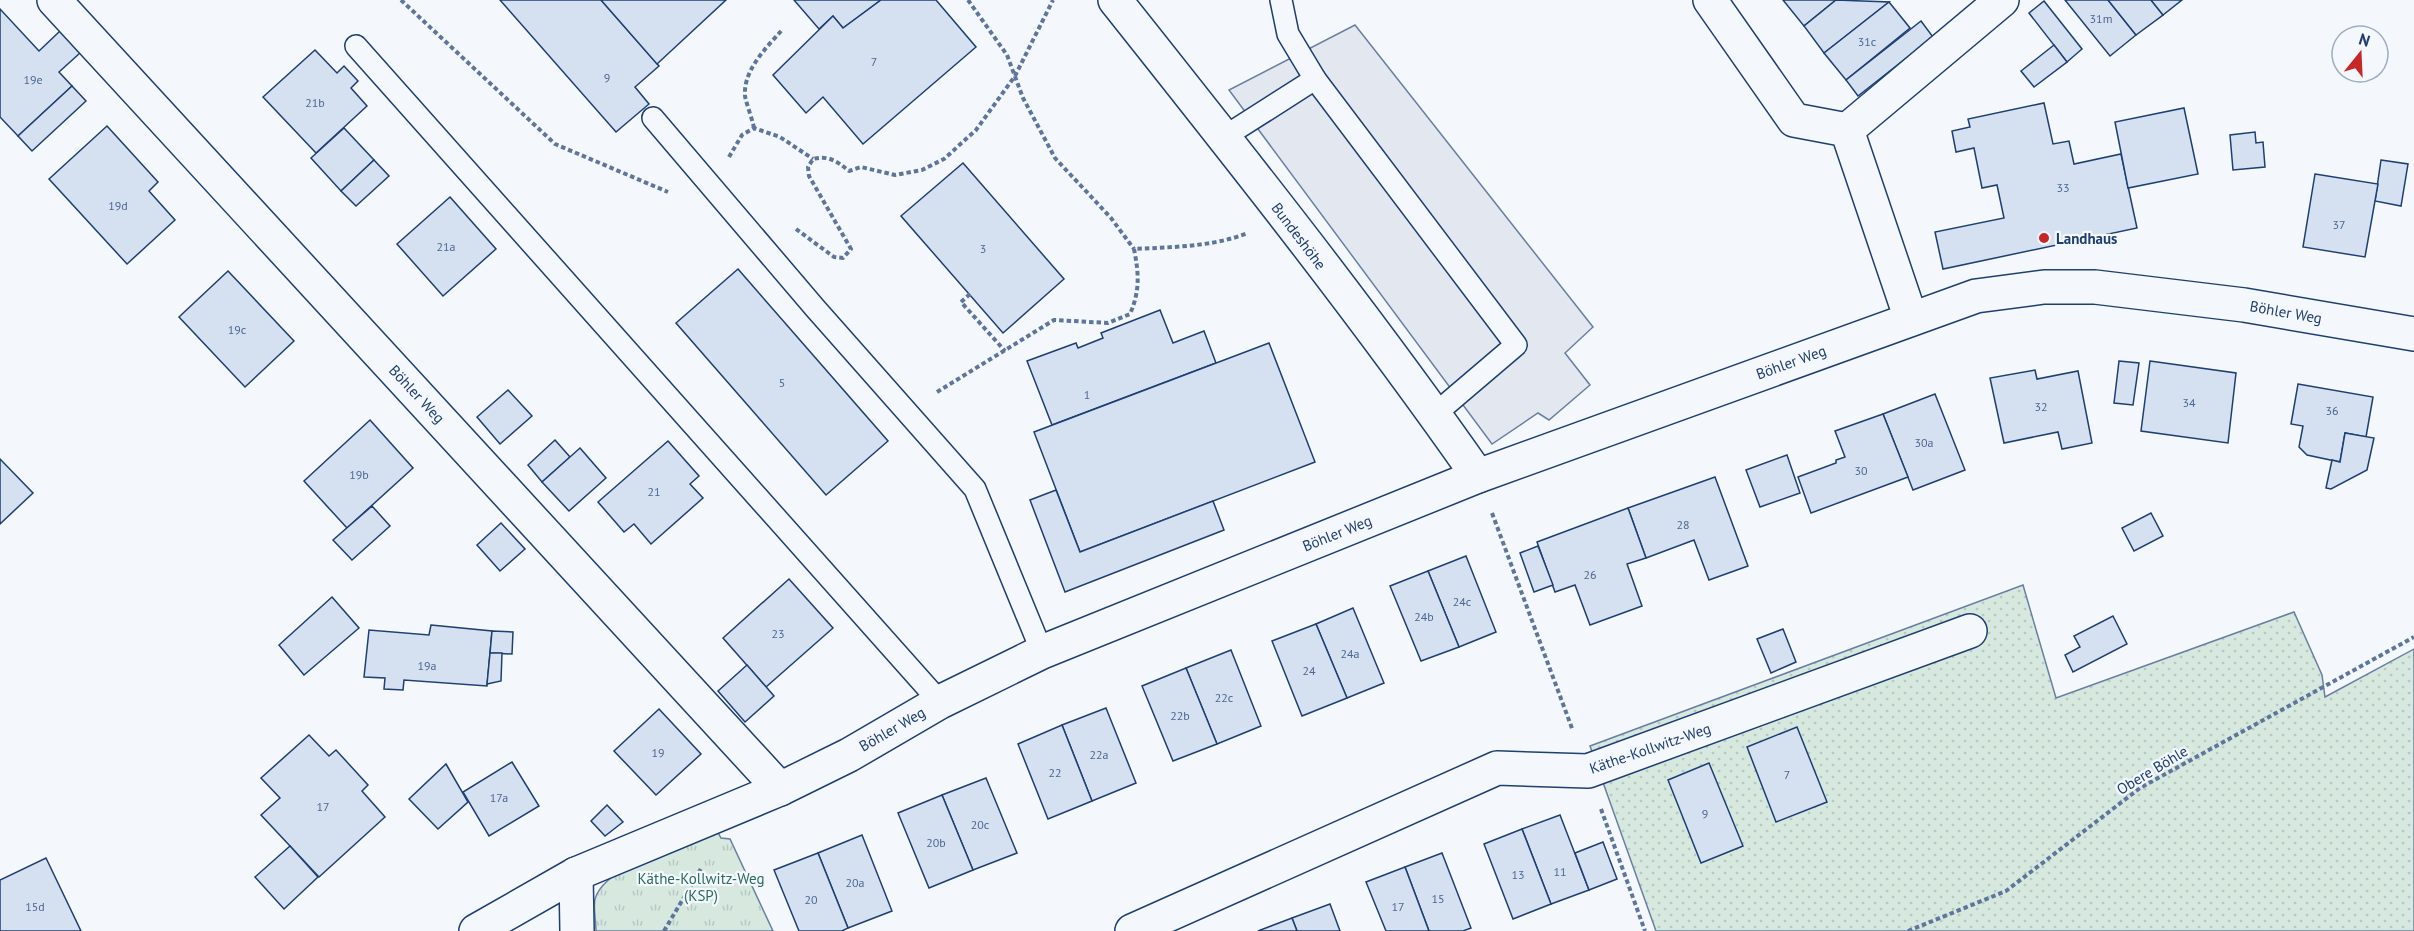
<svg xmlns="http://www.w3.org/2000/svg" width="2414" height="931" font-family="'PT Sans',sans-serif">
<defs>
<pattern id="grass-dots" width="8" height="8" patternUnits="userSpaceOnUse" patternTransform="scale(1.5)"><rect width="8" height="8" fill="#d7e8df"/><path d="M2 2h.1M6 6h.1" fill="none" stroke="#b8c8c3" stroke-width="1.8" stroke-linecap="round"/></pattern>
<pattern id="park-tufts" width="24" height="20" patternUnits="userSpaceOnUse" patternTransform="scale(1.5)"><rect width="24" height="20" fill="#d7e8df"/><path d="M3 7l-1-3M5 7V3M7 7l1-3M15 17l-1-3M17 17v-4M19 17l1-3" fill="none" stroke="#b8c8c3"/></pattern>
</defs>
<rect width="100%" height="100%" fill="#f4f7fb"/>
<polygon fill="url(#grass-dots)" stroke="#687fa3" stroke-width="1.5" points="2023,585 2056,698 2294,612 2322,675 2325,697 2414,649 2414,931 1656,931 1590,746"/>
<path fill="url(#park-tufts)" stroke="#687fa3" stroke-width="1.5" d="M716 829 721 838 730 839 773 931H596C596 921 593 908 595 899 604 866 686 841 716 829Z"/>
<polygon fill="#e3e8f0" stroke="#687fa3" stroke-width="1.5" points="1355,25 1593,327 1565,353 1590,385 1549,420 1538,413 1492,444 1229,90"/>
<g fill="#d5e0f0" stroke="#1d3f73" stroke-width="1.5">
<polygon points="500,0 601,0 659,66 635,87 649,104 616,132"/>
<polygon points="601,0 726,0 657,64"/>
<polygon points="794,0 881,0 843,28 833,16 819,29"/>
<polygon points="881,0 936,0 976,47 863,144 823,97 806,113 773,75 833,16 843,28"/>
<polygon points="1783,0 1836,0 1804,26"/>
<polygon points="1836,0 1889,2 1824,53 1804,26"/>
<polygon points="2065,0 2108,0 2136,35 2110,56"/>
<polygon points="2108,0 2151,0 2163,15 2136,35"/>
<polygon points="2151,0 2182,0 2163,15"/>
<polygon points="2044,1 2082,49 2067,62 2029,13"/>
<polygon points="1889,2 1910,28 1846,80 1824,53"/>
<polygon points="0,9 39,51 60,31 80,53 59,72 72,86 18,136 0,117"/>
<polygon points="1921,21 1933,37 1858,96 1846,80"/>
<polygon points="2054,45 2067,62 2034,87 2021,71"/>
<polygon points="315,50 337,73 344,66 358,81 351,88 367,106 316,153 263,97"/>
<polygon points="72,86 86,101 32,151 18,136"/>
<polygon points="2044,103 2053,144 2069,141 2074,164 2121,154 2137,228 1943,269 1935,232 2004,218 1997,185 1982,188 1974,148 1956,152 1952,131 1970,127 1968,119"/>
<polygon points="2184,108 2198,174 2128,188 2115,122"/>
<polygon points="107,126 158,182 149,191 175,220 127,264 49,179"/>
<polygon points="344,128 374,160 341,191 311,158"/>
<polygon points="2255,132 2256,143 2263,142 2265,167 2233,170 2230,135"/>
<polygon points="374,160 389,176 356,206 341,191"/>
<polygon points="2381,160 2408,164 2401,206 2375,201"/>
<polygon points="963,163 1064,279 1003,333 901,216"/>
<polygon points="2315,174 2378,184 2365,257 2303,247"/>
<polygon points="450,197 496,249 443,296 397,244"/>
<polygon points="738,269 888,441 826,495 676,323"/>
<polygon points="228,271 294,341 245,387 179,317"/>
<polygon points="1160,310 1173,343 1204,331 1216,363 1052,425 1027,361 1076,343 1078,348 1103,338 1101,333"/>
<polygon points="1269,343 1315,462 1080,552 1034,432"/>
<polygon points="2119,361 2139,363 2133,405 2114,403"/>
<polygon points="2150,361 2236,373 2228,443 2141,431"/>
<polygon points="2035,370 2037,379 2078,371 2092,443 2062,449 2058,432 2004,443 1990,378"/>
<polygon points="2298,384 2373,397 2366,437 2345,433 2340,462 2307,455 2299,447 2303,426 2291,424"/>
<polygon points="508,390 532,416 500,444 477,417"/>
<polygon points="1935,394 1965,470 1913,490 1883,414"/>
<polygon points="1883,414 1908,477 1811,513 1798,477 1836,463 1836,460 1845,457 1835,431"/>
<polygon points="370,420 413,468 347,528 304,481"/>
<polygon points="2345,433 2374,438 2367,470 2331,489 2326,488 2332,460 2340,462"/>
<polygon points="555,440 570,457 542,482 528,465"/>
<polygon points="668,441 699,476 690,484 703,498 651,544 634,524 624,532 598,502"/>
<polygon points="580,448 606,478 569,511 542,482"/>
<polygon points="1787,455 1800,493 1760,507 1746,470"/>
<polygon points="0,459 33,493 0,524"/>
<polygon points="1715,477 1748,566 1709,580 1694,540 1646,558 1628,508"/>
<polygon points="1056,490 1080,552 1213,501 1224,530 1065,592 1030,500"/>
<polygon points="372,506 390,526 352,560 333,540"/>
<polygon points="1628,508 1646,558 1627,564 1642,606 1590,625 1575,585 1555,592 1537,542"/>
<polygon points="2151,513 2163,536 2134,551 2122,528"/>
<polygon points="501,523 525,549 500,571 477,545"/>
<polygon points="1538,546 1553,585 1534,592 1520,553"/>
<polygon points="1466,556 1496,632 1459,647 1428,571"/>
<polygon points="1428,571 1459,647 1421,661 1390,586"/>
<polygon points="789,579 833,628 766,687 723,638"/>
<polygon points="332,597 359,628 304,675 279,645"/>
<polygon points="1353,608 1384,683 1347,698 1316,624"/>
<polygon points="2113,616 2127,644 2073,672 2065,655 2080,647 2074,636"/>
<polygon points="1316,624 1347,698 1302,716 1272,641"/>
<polygon points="431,625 492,631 487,686 404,680 403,690 384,689 385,678 364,677 369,630 429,635"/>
<polygon points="1783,629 1796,662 1771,673 1757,639"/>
<polygon points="492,631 513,632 512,654 490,653"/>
<polygon points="1231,650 1261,726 1217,744 1186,668"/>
<polygon points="490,653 502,653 501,681 487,684"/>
<polygon points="747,665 774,696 745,722 718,691"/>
<polygon points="1186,668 1217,744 1173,761 1142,686"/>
<polygon points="1106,708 1136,783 1092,801 1062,725"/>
<polygon points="659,709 701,754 656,795 614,751"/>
<polygon points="1062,725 1092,801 1048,819 1018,744"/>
<polygon points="1797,727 1827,802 1776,822 1747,747"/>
<polygon points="309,735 329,756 336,750 368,785 362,791 385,817 319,877 261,815 280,798 261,778"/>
<polygon points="512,762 539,806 489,836 463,792"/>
<polygon points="1709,763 1743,846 1701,863 1668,780"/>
<polygon points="446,764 468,802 438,829 409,799"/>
<polygon points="986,778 1017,853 973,870 942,795"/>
<polygon points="942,795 973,870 929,888 898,813"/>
<polygon points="607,805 623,822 605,836 591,821"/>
<polygon points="1560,815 1589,890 1551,904 1522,829"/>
<polygon points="1522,829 1551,904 1513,919 1484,844"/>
<polygon points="862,835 892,911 848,928 818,853"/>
<polygon points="1603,842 1617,879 1589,890 1575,853"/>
<polygon points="290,846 318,877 284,909 255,877"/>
<polygon points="818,853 848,928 842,931 799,931 774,870"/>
<polygon points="1442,853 1471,928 1463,931 1429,931 1405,867"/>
<polygon points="46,858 81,931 0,931 0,880"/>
<polygon points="1405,867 1429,931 1386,931 1366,882"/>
<polygon points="1330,904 1340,931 1297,931 1292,918"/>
<polygon points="1292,918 1297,931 1258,931"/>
</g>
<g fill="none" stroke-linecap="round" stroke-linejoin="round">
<g stroke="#1d3f73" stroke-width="24">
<g id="lane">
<polyline points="1281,0 1288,34 1315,79 1516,345 1435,414"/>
<polyline points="356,46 940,702"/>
<polyline points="653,118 815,308 975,489 1042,652"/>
<polyline points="1224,137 1315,79"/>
</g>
</g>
<g stroke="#1d3f73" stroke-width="36">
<g id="street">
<polyline points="54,0 780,789"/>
<path d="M1115 0C1239 156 1364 313 1478 476"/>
<polyline points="1710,0 1794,120 1847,130 1911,319"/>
<polyline points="1847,130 2002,0"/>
<polyline points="576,874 577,931"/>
<polyline points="476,931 576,874 780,789 849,755 940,702 1042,652 1478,476 1976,296 2044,287 2095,287 2244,305 2414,334"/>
<polyline points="1132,931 1497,768 1588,771 1970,631"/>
</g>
</g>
<g stroke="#5e769c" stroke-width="4" stroke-dasharray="4.5 3" stroke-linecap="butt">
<polyline points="401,0 555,144 668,192"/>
<polyline points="968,0 1007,55 1023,98 1055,158 1111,218 1134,249"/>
<path d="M754 128C752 118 747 106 745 96 743 70 767 47 782 30"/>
<polyline points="729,157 742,135 754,128 780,137 813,159"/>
<path d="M796 229 834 257 843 258 851 249 809 176 808 167 813 159C828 155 837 161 849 171L861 167 895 175 922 170 944 159 976 130 1015 76 1053 0"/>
<polyline points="970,294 961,302 1005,351"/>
<path d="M937 392 1054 320 1108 323 1130 314C1140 291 1139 274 1134 249 1172 247 1212 247 1248 233"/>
<polyline points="1492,513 1573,731"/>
<polyline points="1601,809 1645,931"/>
<polyline points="664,931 702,867"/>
<polyline points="1908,931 2006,891 2140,788 2414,637"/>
</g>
<use href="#lane" stroke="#f4f7fb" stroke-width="21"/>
<use href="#street" stroke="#f4f7fb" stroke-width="33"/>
</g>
<circle fill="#c62828" stroke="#f4f7fb" stroke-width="2" cx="2044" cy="238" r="6"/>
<g text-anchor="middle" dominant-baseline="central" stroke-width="4.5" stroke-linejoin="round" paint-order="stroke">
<g font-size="12" fill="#4b6792">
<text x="2101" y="18">31m</text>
<text x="1867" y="41">31c</text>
<text x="874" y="61">7</text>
<text x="607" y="77">9</text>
<text x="33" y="79">19e</text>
<text x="315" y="102">21b</text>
<text x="2063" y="187">33</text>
<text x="118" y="205">19d</text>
<text x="2339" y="224">37</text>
<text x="446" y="246">21a</text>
<text x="983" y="248">3</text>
<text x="237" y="329">19c</text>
<text x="782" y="382">5</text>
<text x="1087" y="394">1</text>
<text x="2189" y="402">34</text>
<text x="2041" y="406">32</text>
<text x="2332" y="410">36</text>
<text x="1924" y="442">30a</text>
<text x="1861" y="470">30</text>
<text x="359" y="474">19b</text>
<text x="654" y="491">21</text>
<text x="1683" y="524">28</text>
<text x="1590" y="574">26</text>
<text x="1462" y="601">24c</text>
<text x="1424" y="616">24b</text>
<text x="778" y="633">23</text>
<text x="1350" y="653">24a</text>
<text x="427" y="665">19a</text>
<text x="1309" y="670">24</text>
<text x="1224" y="697">22c</text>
<text x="1180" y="715">22b</text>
<text x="658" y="752">19</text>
<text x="1099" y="754">22a</text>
<text x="1055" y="772">22</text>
<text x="1787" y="774">7</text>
<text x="499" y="797">17a</text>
<text x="323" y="806">17</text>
<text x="1705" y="813">9</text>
<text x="980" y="824">20c</text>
<text x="936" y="842">20b</text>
<text x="1560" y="871">11</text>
<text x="1518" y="874">13</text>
<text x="855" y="882">20a</text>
<text x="1438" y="898">15</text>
<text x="811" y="899">20</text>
<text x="35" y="906">15d</text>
<text x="1398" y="906">17</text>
</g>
<g font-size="15" fill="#1d3f73" stroke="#f4f7fb">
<text transform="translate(1299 236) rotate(53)">Bundeshöhe</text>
<text transform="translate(2286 312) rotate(10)">Böhler Weg</text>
<text transform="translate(1791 362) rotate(-20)">Böhler Weg</text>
<text transform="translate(417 394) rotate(47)">Böhler Weg</text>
<text transform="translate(1337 533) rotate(-22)">Böhler Weg</text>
<text transform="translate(892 729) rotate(-30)">Böhler Weg</text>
<text transform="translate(1650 748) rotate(-19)">Käthe-Kollwitz-Weg</text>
<text transform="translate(2152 770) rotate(-31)">Obere Böhle</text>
</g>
<g font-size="15" font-weight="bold" fill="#1d3f73" stroke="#f4f7fb" text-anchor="start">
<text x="2056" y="238">Landhaus</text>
</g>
<g font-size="15" fill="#2c6c60" stroke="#f4f7fb">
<text x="701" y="878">Käthe-Kollwitz-Weg<tspan x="701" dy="17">(KSP)</tspan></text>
</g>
</g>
<g transform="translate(2360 54) rotate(18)"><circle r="28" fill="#f4f7fb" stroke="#9eadc5" stroke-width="1.5"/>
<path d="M0-4.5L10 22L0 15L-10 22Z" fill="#c62828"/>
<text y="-9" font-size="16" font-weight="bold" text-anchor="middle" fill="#1d3f73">N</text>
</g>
</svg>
